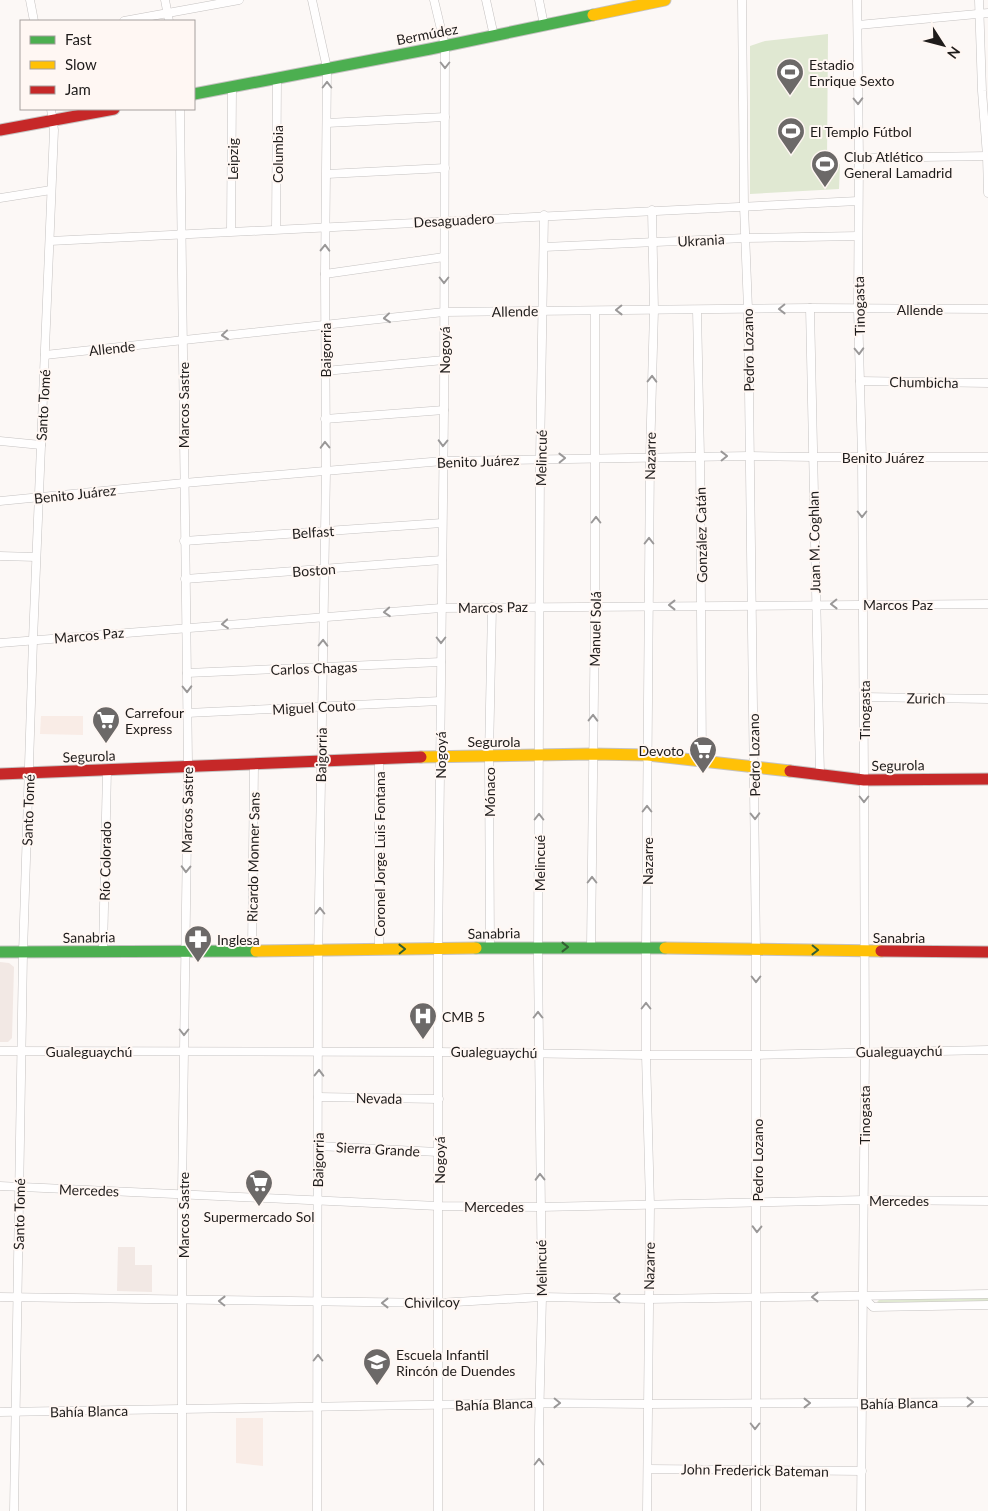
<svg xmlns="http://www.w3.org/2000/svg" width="988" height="1511" font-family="Lato,sans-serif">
<rect width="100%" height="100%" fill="#fcf8f6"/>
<g fill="#f2e8e4">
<polygon points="0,962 9,963 14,967 12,1038 8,1042 0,1042"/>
<polygon points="118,1247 135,1247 135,1265 152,1265 152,1292 117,1291"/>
</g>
<g fill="#f9ece6">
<polygon points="41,716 83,716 83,735 40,734"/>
<polygon points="236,1418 263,1418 263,1466 236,1463"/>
</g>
<g fill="#e0e8d2">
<polygon points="828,34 827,163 840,164 839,189 750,194 750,46 765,41"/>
<polygon points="988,1298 988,1302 879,1303 877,1302 880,1299"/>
</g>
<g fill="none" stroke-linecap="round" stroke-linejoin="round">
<g stroke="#c5c2c1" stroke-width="9">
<g id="street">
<polyline points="30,0 34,21"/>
<polyline points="165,0 169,21"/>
<polyline points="312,0 327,68 325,274 326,471 318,965 317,1511"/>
<polyline points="434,0 445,46 444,410 438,954 438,1511"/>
<polyline points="486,0 494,36"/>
<polyline points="539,0 544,25"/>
<polyline points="742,0 744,206 748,309 756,949 756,1511"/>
<polyline points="857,0 859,158 858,309 862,457 864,780 865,1052 861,1511"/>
<polyline points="979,0 982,91 987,156 988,193"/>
<polyline points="124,21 239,0"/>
<polyline points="858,25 988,13"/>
<polyline points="180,109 188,763 182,1194 182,1511"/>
<polyline points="327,123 445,117"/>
<polyline points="859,158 988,156"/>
<polyline points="327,174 445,168"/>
<polyline points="0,198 51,190"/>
<polyline points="276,229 277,78"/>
<polyline points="231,231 232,87"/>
<polyline points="50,241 858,201"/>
<polyline points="544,247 745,238 858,236"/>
<polyline points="325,274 444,257"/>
<polyline points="810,308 820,775"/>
<polyline points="697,310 700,457 702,761"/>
<polyline points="45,355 444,312 810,308 988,309"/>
<polyline points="325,371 444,360"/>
<polyline points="860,381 988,383"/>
<polyline points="325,419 444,410"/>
<polyline points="0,441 41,445"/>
<polyline points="0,501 184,483 443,461 749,456 813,457 988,457"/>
<polyline points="184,541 442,523"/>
<polyline points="0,556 36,557"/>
<polyline points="185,579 442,560"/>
<polyline points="0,643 441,608 988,604"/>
<polyline points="187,673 441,662"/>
<polyline points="864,697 988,699"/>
<polyline points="187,713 440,701"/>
<polyline points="490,947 489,756 492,607"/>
<polyline points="591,947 595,606 595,311"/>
<polyline points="252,950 254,765"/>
<polyline points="379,950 379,759"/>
<polyline points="103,952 107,770"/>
<polyline points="0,1051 438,1052 646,1055 756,1055 988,1050"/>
<polyline points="318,1097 439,1099"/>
<polyline points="318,1146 438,1152"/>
<polyline points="0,1186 438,1206 540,1207 864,1200 988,1201"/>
<polyline points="0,1297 438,1303 542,1297 648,1299 988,1294"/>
<polyline points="863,1297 873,1307 988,1305"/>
<polyline points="0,1412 539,1403 648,1404 988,1402"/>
<polyline points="648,1469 862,1471"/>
<polyline points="14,1511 23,953 33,640 54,130 51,109"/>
<polyline points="539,1511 539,1427 542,1297 538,959 540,459 544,215"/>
<polyline points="647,1511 650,1205 646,1055 646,947 650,457 654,310 652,210"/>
</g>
</g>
<g stroke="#c5c2c1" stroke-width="13">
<g id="fast">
<polyline points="194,94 430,49 593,15"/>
<polyline points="476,948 665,948"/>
<polyline points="0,952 256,951"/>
</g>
</g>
<g stroke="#c5c2c1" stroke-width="13">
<g id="slow">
<polyline points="593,15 665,0"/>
<polyline points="421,757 592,754 648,755 790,771"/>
<polyline points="665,948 881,951"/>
<polyline points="256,951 476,948"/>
</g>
</g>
<g stroke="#c5c2c1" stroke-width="13">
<g id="jam">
<polyline points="0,130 114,109"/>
<polyline points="790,771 864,780 988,779"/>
<polyline points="0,774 421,757"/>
<polyline points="881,951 988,952"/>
</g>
</g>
<use href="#street" stroke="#fffefe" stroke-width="8"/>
<use href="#fast" stroke="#4caf50" stroke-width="11"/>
<use href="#slow" stroke="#ffc107" stroke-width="11"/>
<use href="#jam" stroke="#c62828" stroke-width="11"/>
</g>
<defs><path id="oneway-chevron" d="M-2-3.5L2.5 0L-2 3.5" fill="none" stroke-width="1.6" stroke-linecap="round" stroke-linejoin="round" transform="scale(1.25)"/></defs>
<g stroke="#9a9898">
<use href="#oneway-chevron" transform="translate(445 65) rotate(90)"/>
<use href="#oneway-chevron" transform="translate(327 85) rotate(-90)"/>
<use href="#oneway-chevron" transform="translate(858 101) rotate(89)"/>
<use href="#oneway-chevron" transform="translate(325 248) rotate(-89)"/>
<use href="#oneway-chevron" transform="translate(444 280) rotate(90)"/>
<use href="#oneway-chevron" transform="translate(782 309) rotate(179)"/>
<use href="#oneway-chevron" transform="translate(619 310) rotate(179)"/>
<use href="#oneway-chevron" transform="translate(387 318) rotate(174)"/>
<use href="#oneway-chevron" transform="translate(225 335) rotate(174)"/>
<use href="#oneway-chevron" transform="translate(859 351) rotate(88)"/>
<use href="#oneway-chevron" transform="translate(652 379) rotate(-89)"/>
<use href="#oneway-chevron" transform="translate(443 443) rotate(91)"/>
<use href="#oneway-chevron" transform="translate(325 445) rotate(-91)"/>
<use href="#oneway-chevron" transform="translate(724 456) rotate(-1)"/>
<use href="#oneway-chevron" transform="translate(562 458) rotate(-1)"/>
<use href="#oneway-chevron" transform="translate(862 514) rotate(90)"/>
<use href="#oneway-chevron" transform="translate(596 520) rotate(-90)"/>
<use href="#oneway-chevron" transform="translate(649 541) rotate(-90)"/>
<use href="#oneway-chevron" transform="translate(834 604) rotate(179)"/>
<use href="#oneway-chevron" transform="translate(672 605) rotate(180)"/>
<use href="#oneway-chevron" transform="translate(387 612) rotate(176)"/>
<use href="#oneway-chevron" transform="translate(225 624) rotate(175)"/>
<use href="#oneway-chevron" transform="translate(441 640) rotate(90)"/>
<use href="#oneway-chevron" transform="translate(323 643) rotate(-89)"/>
<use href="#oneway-chevron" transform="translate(187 689) rotate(89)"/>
<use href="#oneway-chevron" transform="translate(593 718) rotate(-89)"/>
<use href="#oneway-chevron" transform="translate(864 799) rotate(90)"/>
<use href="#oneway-chevron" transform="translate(647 809) rotate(-90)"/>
<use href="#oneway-chevron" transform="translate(755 816) rotate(89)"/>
<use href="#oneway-chevron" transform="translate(539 817) rotate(-90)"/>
<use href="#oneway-chevron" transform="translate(186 869) rotate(91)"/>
<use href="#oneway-chevron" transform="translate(592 880) rotate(-90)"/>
<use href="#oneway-chevron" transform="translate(320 911) rotate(-90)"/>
<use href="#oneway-chevron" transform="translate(756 979) rotate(90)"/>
<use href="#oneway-chevron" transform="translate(646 1006) rotate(-90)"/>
<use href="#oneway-chevron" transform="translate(538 1015) rotate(-90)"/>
<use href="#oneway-chevron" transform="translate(184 1032) rotate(90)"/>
<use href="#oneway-chevron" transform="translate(319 1073) rotate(-89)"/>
<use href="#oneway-chevron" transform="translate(540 1177) rotate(-91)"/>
<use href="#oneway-chevron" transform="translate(757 1229) rotate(91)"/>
<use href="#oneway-chevron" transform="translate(815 1297) rotate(180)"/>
<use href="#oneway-chevron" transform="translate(617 1298) rotate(-179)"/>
<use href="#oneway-chevron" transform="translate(222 1301) rotate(-179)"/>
<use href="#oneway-chevron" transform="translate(385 1303) rotate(-180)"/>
<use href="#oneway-chevron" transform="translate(318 1358) rotate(-90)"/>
<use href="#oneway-chevron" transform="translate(970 1402) rotate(-1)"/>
<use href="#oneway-chevron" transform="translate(557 1403) rotate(1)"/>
<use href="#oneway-chevron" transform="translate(807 1403)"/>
<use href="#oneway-chevron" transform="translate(755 1426) rotate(90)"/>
<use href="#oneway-chevron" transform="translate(539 1462) rotate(-90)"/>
</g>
<g stroke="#335e33">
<use href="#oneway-chevron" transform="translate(565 947)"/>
<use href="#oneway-chevron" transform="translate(402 949) rotate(-1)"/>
<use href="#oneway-chevron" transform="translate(815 950) rotate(1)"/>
</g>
<defs>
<g id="stadium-pin" transform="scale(1.4375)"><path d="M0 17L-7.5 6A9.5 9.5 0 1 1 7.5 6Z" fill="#6c6968" stroke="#fff7f3"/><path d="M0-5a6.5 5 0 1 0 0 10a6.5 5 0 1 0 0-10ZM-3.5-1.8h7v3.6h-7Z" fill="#fff"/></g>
<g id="supermarket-pin" transform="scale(1.4375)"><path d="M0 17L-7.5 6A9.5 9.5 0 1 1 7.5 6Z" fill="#6c6968" stroke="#fff7f3"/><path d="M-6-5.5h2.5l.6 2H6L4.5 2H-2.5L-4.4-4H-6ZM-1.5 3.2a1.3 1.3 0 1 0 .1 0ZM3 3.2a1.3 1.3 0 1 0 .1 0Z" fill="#fff"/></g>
<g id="pharmacy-pin" transform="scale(1.4375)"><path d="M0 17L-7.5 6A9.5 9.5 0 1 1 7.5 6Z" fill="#6c6968" stroke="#fff7f3"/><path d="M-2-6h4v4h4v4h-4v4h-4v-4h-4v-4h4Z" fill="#fff"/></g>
<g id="hospital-pin" transform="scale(1.4375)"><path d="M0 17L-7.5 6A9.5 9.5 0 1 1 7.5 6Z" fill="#6c6968" stroke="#fff7f3"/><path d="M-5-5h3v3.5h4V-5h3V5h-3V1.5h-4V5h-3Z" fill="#fff"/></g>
<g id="school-pin" transform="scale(1.4375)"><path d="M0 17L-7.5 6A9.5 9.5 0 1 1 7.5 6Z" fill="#6c6968" stroke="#fff7f3"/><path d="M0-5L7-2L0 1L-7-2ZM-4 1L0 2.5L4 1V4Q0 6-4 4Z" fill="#fff"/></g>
</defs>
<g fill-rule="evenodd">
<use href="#stadium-pin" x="790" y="72"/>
<use href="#stadium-pin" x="791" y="131"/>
<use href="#stadium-pin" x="825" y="164"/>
<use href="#supermarket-pin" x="106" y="720"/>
<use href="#supermarket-pin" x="703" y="750"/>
<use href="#pharmacy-pin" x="198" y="939"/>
<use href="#hospital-pin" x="423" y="1016"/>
<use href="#supermarket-pin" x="259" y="1183"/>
<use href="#school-pin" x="377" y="1362"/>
</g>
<g text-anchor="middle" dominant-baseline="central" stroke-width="4" stroke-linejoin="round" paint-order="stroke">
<g font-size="14" fill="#1f1c1b" stroke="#fff7f3">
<text transform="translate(427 34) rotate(-11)">Bermúdez</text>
<text transform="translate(277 154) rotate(-90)">Columbia</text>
<text transform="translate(232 159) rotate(-90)">Leipzig</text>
<text transform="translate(454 220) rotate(-3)">Desaguadero</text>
<text transform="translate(701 240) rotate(-3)">Ukrania</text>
<text transform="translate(859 306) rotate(-91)">Tinogasta</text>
<text x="920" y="309">Allende</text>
<text transform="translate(515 311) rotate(-1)">Allende</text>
<text transform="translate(112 348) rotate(-6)">Allende</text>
<text transform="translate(325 350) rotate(-90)">Baigorria</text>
<text transform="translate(444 350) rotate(-90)">Nogoyá</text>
<text transform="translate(748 350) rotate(-91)">Pedro Lozano</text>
<text transform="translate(924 382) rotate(1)">Chumbicha</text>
<text transform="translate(43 405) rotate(-87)">Santo Tomé</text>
<text transform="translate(183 405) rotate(-90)">Marcos Sastre</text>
<text transform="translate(650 456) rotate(-89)">Nazarre</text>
<text x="883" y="457">Benito Juárez</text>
<text transform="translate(541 458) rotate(-89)">Melincué</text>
<text transform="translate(478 461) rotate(-2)">Benito Juárez</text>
<text transform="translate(75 494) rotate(-6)">Benito Juárez</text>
<text transform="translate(313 532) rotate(-4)">Belfast</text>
<text transform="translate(701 535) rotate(-91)">González Catán</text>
<text transform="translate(814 542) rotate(-91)">Juan M. Coghlan</text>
<text transform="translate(314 570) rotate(-4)">Boston</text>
<text x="898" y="604">Marcos Paz</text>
<text transform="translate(493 607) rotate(-1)">Marcos Paz</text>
<text transform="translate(595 629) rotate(-89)">Manuel Solá</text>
<text transform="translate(89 635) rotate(-5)">Marcos Paz</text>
<text transform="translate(314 668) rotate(-2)">Carlos Chagas</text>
<text transform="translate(926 698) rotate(1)">Zurich</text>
<text transform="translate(314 707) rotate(-3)">Miguel Couto</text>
<text transform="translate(864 710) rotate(-90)">Tinogasta</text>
<text x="494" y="741">Segurola</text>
<text transform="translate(321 755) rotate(-89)">Baigorria</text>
<text transform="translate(440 755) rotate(-90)">Nogoyá</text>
<text transform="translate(754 755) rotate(-91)">Pedro Lozano</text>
<text transform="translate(89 756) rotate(-2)">Segurola</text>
<text transform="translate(898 765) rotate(-1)">Segurola</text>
<text transform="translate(489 792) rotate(-90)">Mónaco</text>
<text transform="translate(28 810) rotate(-88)">Santo Tomé</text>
<text transform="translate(187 810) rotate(-89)">Marcos Sastre</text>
<text transform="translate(379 854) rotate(-90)">Coronel Jorge Luis Fontana</text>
<text transform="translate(253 857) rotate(-89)">Ricardo Monner Sans</text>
<text transform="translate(105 861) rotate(-89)">Río Colorado</text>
<text transform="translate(647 861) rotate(-90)">Nazarre</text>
<text transform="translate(539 863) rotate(-90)">Melincué</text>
<text transform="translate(494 933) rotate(-1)">Sanabria</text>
<text transform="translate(89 937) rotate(-1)">Sanabria</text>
<text x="899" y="937">Sanabria</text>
<text x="89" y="1051">Gualeguaychú</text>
<text transform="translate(899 1051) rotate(-1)">Gualeguaychú</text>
<text transform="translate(494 1052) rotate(1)">Gualeguaychú</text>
<text transform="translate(379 1098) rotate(1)">Nevada</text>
<text transform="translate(864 1115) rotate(-90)">Tinogasta</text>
<text transform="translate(378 1149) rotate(3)">Sierra Grande</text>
<text transform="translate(318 1160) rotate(-89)">Baigorria</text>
<text transform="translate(439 1160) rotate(-90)">Nogoyá</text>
<text transform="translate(757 1160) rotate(-90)">Pedro Lozano</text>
<text transform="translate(89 1190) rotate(2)">Mercedes</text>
<text x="899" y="1200">Mercedes</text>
<text x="494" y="1206">Mercedes</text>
<text transform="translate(19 1214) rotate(-89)">Santo Tomé</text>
<text transform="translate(183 1215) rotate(-90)">Marcos Sastre</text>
<text transform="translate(649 1266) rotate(-89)">Nazarre</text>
<text transform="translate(541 1268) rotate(-91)">Melincué</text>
<text transform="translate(432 1302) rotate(-1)">Chivilcoy</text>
<text transform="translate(899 1403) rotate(-1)">Bahía Blanca</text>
<text transform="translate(494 1404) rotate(-2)">Bahía Blanca</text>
<text transform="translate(89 1411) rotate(-1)">Bahía Blanca</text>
<text transform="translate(755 1470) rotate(1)">John Frederick Bateman</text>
</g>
<g font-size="14" fill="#1f1c1b" stroke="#fff7f3" text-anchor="start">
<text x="809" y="64">Estadio<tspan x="809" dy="16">Enrique Sexto</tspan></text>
<text x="810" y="131">El Templo Fútbol</text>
<text x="844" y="156">Club Atlético<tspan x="844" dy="16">General Lamadrid</tspan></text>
<text x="125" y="712">Carrefour<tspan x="125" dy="16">Express</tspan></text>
<text x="684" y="750" text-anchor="end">Devoto</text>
<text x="217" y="939">Inglesa</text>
<text x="442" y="1016">CMB 5</text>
<text x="259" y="1216" text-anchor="middle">Supermercado Sol</text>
<text x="396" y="1354">Escuela Infantil<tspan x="396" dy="16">Rincón de Duendes</tspan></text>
</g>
</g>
<rect x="20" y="20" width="175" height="90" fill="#fff7f3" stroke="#a59f9d"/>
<rect x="30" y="36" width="25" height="8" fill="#4caf50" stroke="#a59f9d"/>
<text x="65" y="45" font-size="15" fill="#1f1c1b">Fast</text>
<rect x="30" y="61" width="25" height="8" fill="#ffc107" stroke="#a59f9d"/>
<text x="65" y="70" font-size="15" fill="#1f1c1b">Slow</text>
<rect x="30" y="86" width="25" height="8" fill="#c62828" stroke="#a59f9d"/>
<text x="65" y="95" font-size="15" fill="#1f1c1b">Jam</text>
<g transform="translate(943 45) rotate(126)" stroke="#fff7f3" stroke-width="4" paint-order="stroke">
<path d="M0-4L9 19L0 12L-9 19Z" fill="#1f1c1b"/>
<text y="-8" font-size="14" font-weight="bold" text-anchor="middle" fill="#1f1c1b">N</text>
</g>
</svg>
